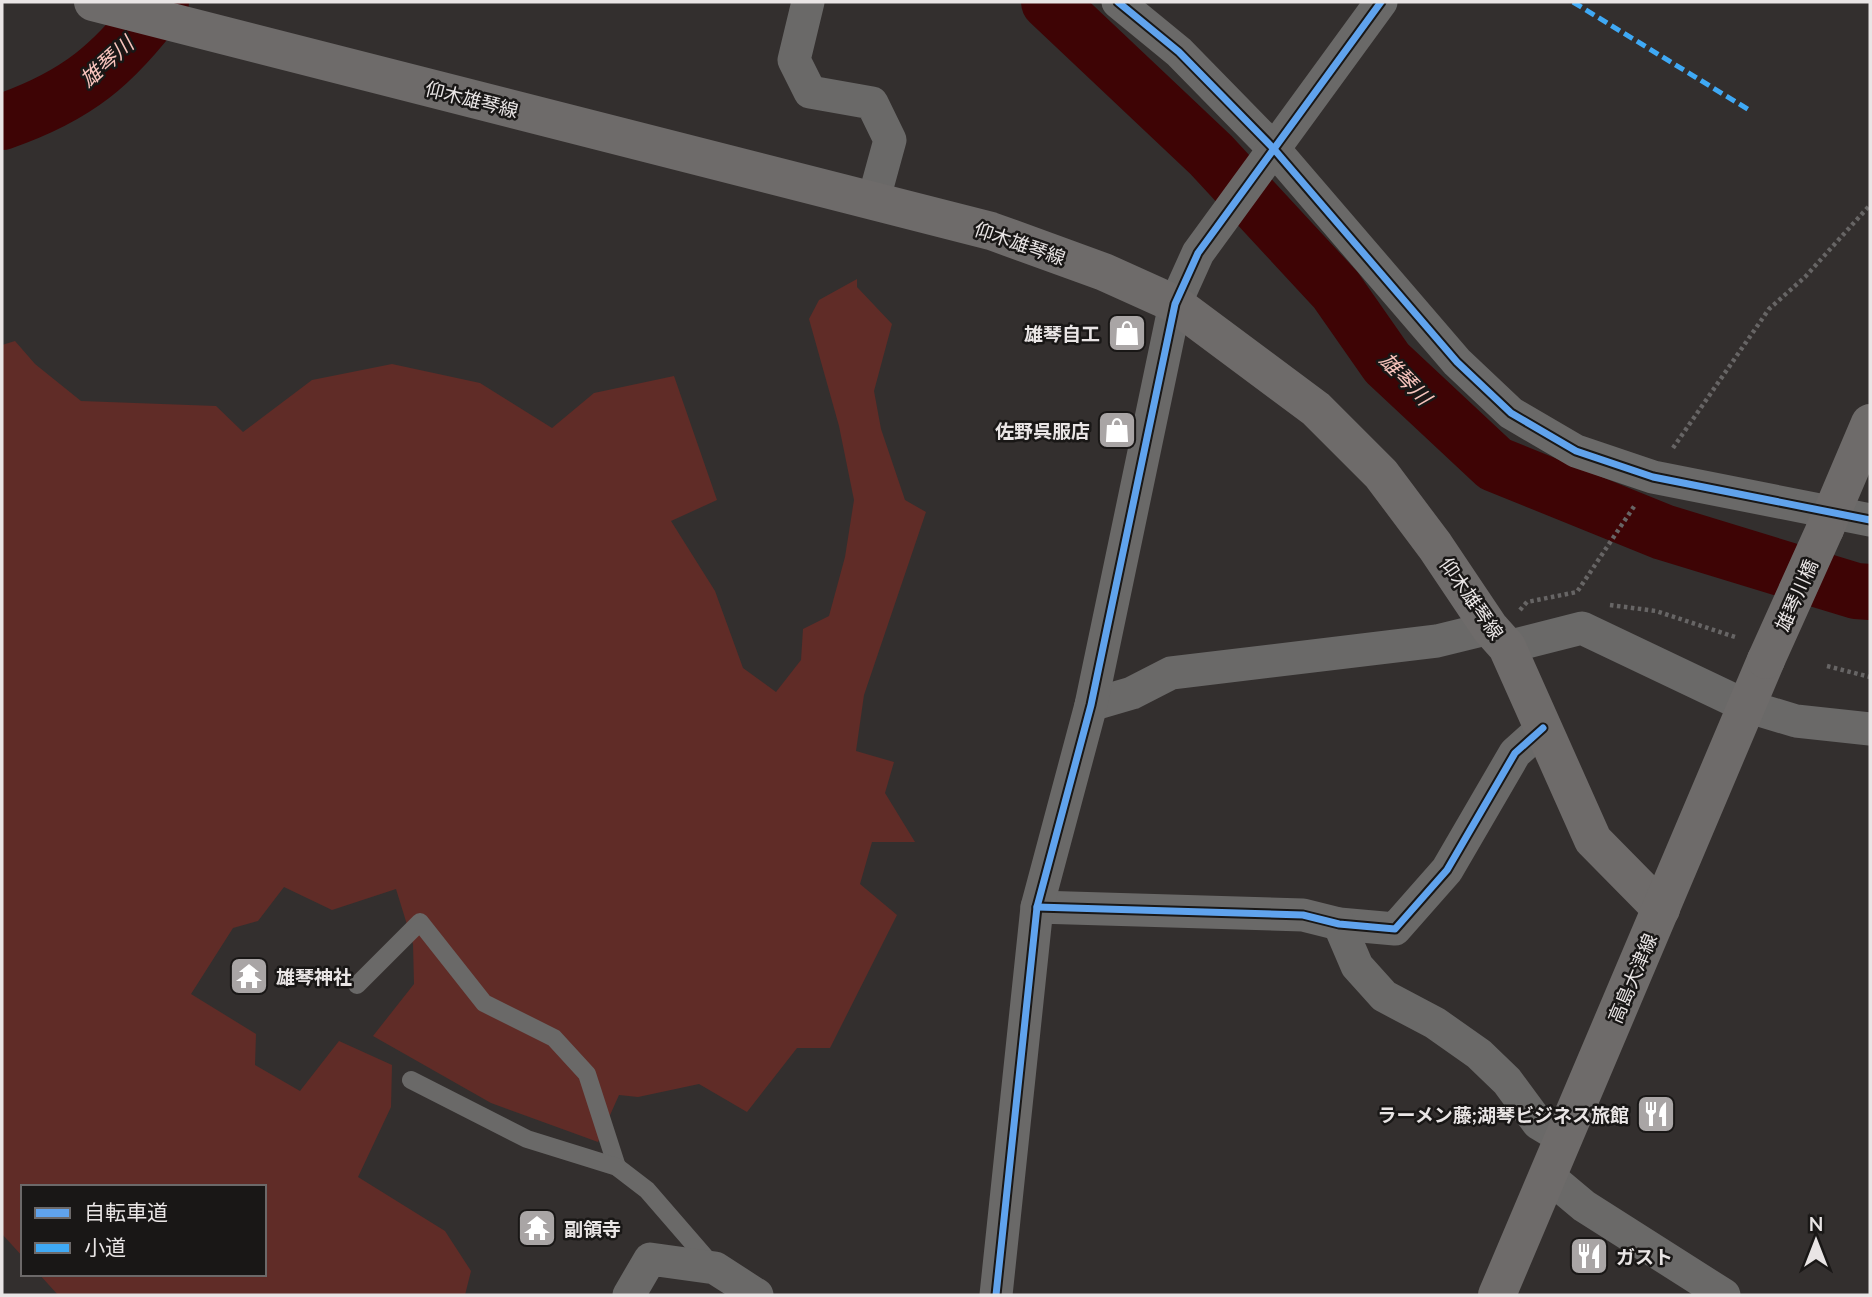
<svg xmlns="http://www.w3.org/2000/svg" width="1872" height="1297" font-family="Lato,'Noto Sans JP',sans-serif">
<rect width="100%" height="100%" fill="#332f2e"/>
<polygon fill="#602c27" points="857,279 857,287 892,324 874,391 881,429 905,500 926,512 864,695 856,751 894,762 885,793 915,842 872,842 860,884 897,915 830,1048 797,1048 747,1112 699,1084 638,1097 619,1095 598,1142 491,1103 373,1036 414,984 413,944 396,889 332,910 284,887 258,921 233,928 191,994 256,1034 255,1065 300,1091 339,1041 392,1065 391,1107 358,1177 445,1231 471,1271 465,1295 58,1295 39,1274 264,1274 264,1187 23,1187 23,1257 2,1234 2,345 15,341 35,364 81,401 216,406 243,432 312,380 392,364 480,383 552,428 594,393 674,376 717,500 671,521 715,591 743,668 776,692 801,660 803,629 829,616 845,557 854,500 839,426 809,319 819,300"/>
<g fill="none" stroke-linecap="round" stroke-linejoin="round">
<g stroke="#3e0405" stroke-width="56">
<polyline points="1049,2 1211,155 1336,290 1387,363 1495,464 1663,532 1856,591 1870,592"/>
<path d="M2 122C77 96 114 65 161 2"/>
</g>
<g stroke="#676565" stroke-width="4.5" stroke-dasharray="3.5 3.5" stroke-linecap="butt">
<polyline points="1673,448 1769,309 1805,277 1870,205"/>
<polyline points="1610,605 1656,611 1735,637"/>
<polyline points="1520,610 1527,602 1577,592 1635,505"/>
<polyline points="1827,666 1870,677"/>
</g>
<g stroke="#6a6968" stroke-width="18">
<polyline points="357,985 420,922 484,1003 554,1038 587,1074 617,1167"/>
<polyline points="411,1080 527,1139 617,1167 647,1190 712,1265"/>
</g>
<g stroke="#6a6968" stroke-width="33">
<polyline points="808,2 794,60 810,92 872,103 890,140 873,202"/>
<polyline points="1118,2 1179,52 1273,148 1457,362 1511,413 1576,451 1653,477 1870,520"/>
<polyline points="1507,647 1582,628 1746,706 1796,721 1870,729"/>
<polyline points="1091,705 1132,693 1171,673 1437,641 1490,628"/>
<polyline points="1037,907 1303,915 1339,924 1395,929 1447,870 1515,753 1543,728"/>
<polyline points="1339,924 1357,966 1384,996 1435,1023 1479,1054 1507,1081 1538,1123 1563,1138"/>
<polyline points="1547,1175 1584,1206 1724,1295"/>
<polyline points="629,1295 650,1259 715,1268 757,1295"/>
<polyline points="996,1295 1037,907 1091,705 1175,304 1198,253 1381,2"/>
</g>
<g stroke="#6e6b6a" stroke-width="38">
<polyline points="93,2 991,231 1104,272 1175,304 1316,409 1381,474 1435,546 1490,628 1507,647 1593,840 1661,909"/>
<polyline points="1825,529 1870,423"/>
<polyline points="1497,1295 1766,660"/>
</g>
<polyline stroke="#6e6b6a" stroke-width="38" points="1766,660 1825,529"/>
<polyline stroke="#3fa9f5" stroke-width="5" stroke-dasharray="10 5" stroke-linecap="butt" points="1573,2 1749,110"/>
<g stroke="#191716" stroke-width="11">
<g id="cycleway">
<polyline points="1118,2 1179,52 1273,148 1457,362 1511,413 1576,451 1653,477 1870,520"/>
<polyline points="1037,907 1303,915 1339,924 1395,929 1447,870 1515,753 1543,728"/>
<polyline points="996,1295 1037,907 1091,705 1175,304 1198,253 1381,2"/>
</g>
</g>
<use href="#cycleway" stroke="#60a3ed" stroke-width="7"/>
</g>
<defs>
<g id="shop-square" transform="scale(2.0125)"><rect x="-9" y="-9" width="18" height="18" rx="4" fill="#a9a5a5" stroke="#191716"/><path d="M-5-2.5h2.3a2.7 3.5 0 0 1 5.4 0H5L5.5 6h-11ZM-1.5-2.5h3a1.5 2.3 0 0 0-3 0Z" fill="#fff"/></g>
<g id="temple-square" transform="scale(2.0125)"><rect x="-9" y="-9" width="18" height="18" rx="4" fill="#a9a5a5" stroke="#191716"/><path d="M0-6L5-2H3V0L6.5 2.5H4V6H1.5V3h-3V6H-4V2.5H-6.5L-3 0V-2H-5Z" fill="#fff"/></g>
<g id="restaurant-square" transform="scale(2.0125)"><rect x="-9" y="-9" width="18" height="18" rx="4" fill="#a9a5a5" stroke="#191716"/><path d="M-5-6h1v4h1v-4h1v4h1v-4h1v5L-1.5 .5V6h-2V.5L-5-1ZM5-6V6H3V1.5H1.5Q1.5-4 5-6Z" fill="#fff"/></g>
</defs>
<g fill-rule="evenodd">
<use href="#shop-square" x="1127" y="333"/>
<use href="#shop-square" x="1117" y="430"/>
<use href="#temple-square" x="249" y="976"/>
<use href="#restaurant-square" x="1656" y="1114"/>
<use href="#temple-square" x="537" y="1228"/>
<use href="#restaurant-square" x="1589" y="1256"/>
</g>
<g text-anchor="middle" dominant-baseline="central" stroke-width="5" stroke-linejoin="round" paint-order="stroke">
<g font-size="19" fill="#e9e5e5" stroke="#191716">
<text transform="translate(472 99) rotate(14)">仰木雄琴線</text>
<text transform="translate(1020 243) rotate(19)">仰木雄琴線</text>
<text transform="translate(1796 595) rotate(-66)">雄琴川橋</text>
<text transform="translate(1472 598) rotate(55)">仰木雄琴線</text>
<text transform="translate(1632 978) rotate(-67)">高島大津線</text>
</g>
<g font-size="19" font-weight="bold" fill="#e9e5e5" stroke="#191716" text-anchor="end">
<text x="1100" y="333">雄琴自工</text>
<text x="1090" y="430">佐野呉服店</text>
<text x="276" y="976" text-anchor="start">雄琴神社</text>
<text x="1629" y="1114">ラーメン藤;湖琴ビジネス旅館</text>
<text x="564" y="1228" text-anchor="start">副領寺</text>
<text x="1616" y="1256" text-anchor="start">ガスト</text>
</g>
<g font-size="21" font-style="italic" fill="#f7c3bc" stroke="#191716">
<text transform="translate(106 61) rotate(-42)">雄琴川</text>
<text transform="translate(1406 378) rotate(46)">雄琴川</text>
</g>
</g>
<rect width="1872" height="1297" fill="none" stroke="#e9e5e5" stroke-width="7"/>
<rect x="21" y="1185" width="245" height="91" fill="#191716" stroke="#6c6969" stroke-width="2"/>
<rect x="35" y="1208" width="35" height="10" fill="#60a3ed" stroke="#6c6969" stroke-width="2"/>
<text x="84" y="1220" font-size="21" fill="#e9e5e5">自転車道</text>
<rect x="35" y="1243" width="35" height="10" fill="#3fa9f5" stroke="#6c6969" stroke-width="2"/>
<text x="84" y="1255" font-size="21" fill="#e9e5e5">小道</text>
<g transform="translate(1816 1241)" stroke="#191716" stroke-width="5" paint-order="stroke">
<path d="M0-5L12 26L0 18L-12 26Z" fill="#e9e5e5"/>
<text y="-10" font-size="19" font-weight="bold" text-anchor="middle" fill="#e9e5e5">N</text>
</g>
</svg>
